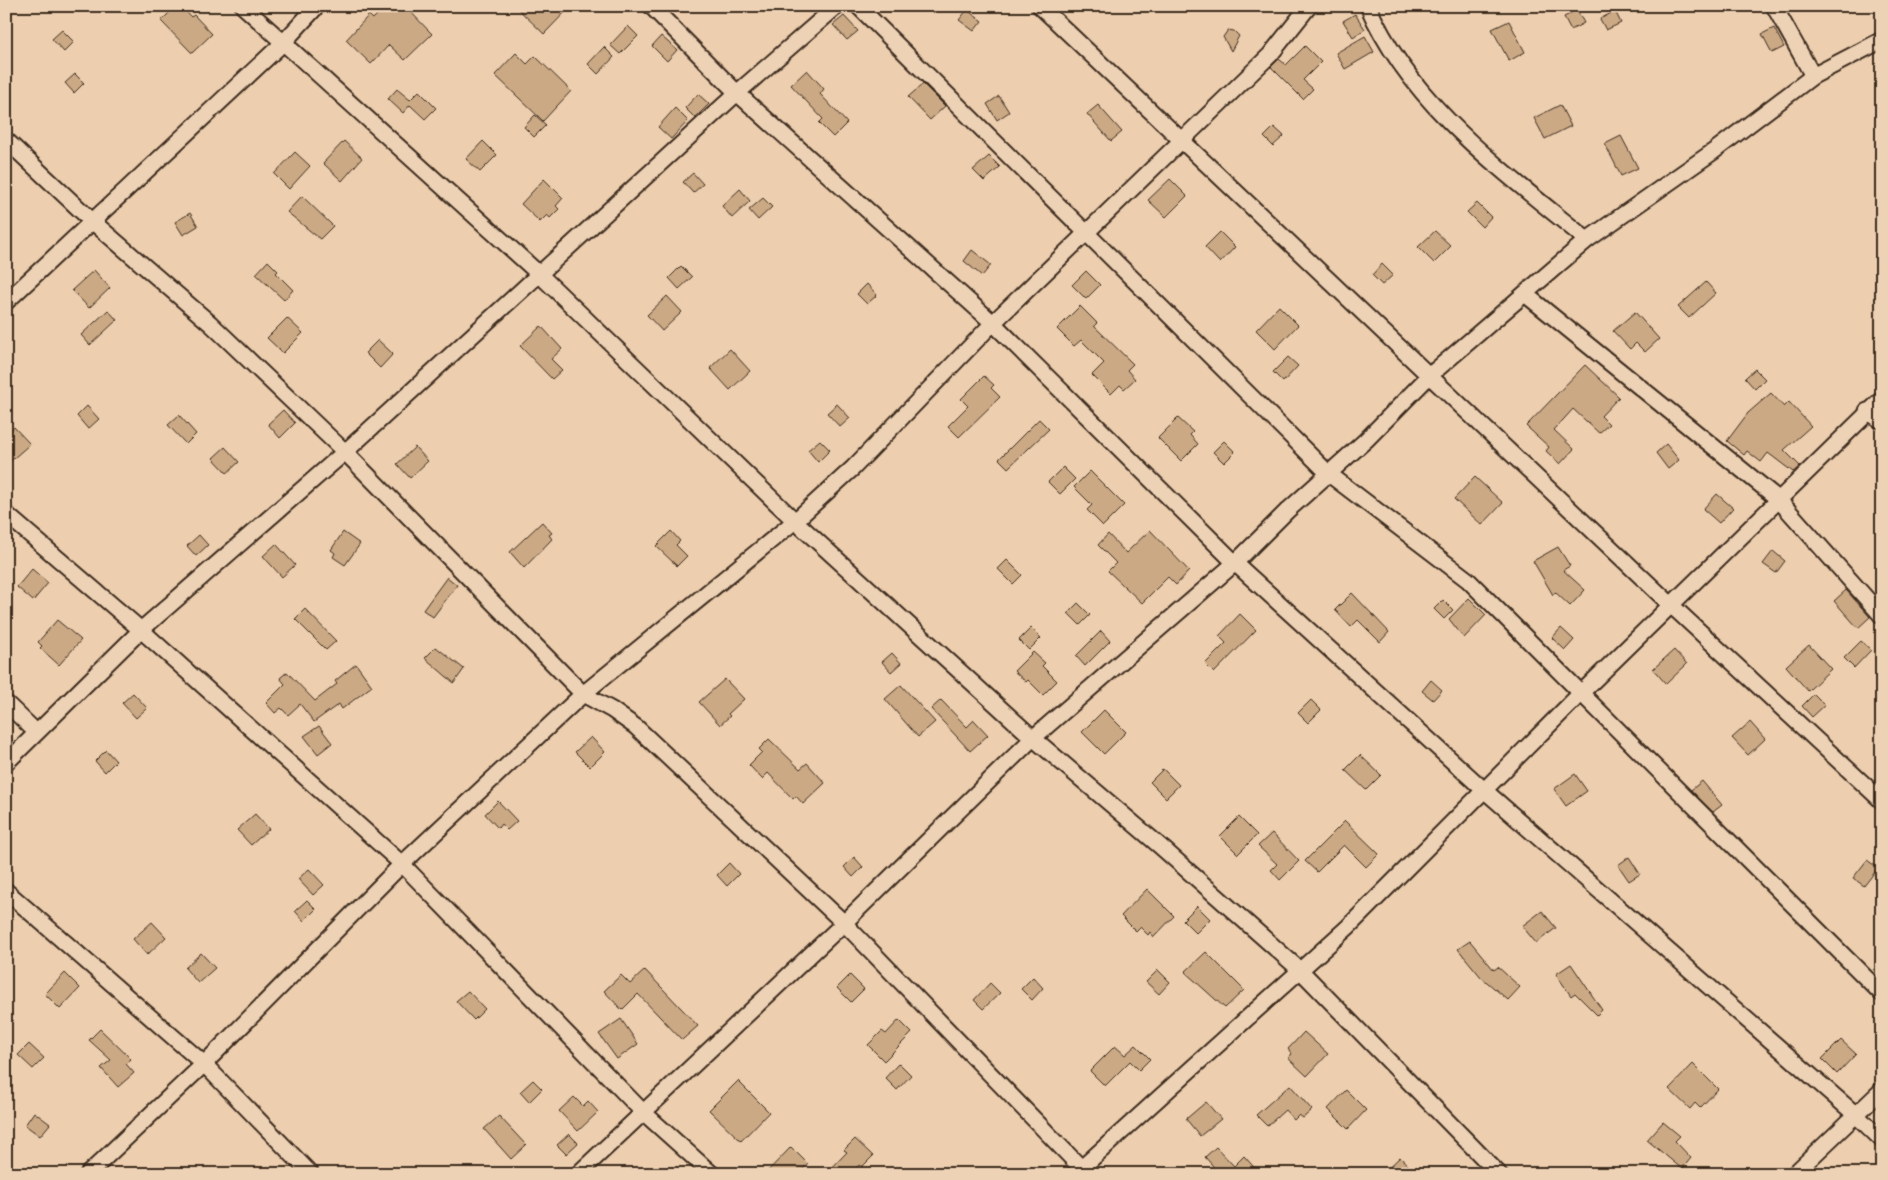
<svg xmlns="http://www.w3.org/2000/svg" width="1888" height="1180" font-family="'Playpen Sans',sans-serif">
<rect width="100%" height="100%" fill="#edcfaf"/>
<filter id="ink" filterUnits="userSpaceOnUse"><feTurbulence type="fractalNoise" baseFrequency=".02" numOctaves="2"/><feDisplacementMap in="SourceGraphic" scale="10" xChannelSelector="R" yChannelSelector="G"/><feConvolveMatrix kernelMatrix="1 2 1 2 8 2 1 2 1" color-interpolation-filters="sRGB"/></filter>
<g filter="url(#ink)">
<g fill="#cba984" stroke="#3b2a1e">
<polygon points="176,6 181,6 191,17 194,15 212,34 192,53 161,21"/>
<polygon points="385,6 405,6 432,34 405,60 389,45 371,64 346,40 369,15 373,19"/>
<polygon points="515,6 571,6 544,34"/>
<polygon points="967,10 982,21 974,31 959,20"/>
<polygon points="1577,10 1584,23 1571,30 1564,17"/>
<polygon points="1615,11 1621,23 1606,30 1600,19"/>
<polygon points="1355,14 1365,29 1353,37 1343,21"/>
<polygon points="844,16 858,31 847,40 833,25"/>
<polygon points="1509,21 1525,52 1509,61 1492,29"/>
<polygon points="628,26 638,36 620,54 610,45"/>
<polygon points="1774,28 1784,47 1772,53 1762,34"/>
<polygon points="62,30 74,42 64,52 52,39"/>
<polygon points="1228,30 1234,31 1239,36 1231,51 1223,37"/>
<polygon points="661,36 677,50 667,61 652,46"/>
<polygon points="1365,36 1374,52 1345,69 1336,53"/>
<polygon points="1305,46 1321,62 1303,80 1313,89 1303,99 1271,67 1279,59 1286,65"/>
<polygon points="604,47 614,57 598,74 588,64"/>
<polygon points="516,53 527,64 535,56 571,91 543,121 495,75"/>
<polygon points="807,70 824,89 820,94 847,123 833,137 819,123 823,119 791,85"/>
<polygon points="75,74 84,83 74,93 65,83"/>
<polygon points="923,84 945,106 930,120 908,97"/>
<polygon points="397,89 410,100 419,91 436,108 425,119 410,105 403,113 388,99"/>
<polygon points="698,94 709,104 695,118 685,108"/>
<polygon points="999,96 1009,112 997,120 987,104"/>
<polygon points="1098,105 1122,132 1111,141 1087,114"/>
<polygon points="1560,105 1571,126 1545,139 1534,118"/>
<polygon points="675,108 688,121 671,139 658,127"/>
<polygon points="535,115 546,125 534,137 524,127"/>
<polygon points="1274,127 1284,136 1273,146 1264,137"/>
<polygon points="1621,136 1638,168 1621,176 1605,144"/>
<polygon points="344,141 362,158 342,181 323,163"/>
<polygon points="483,141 497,155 480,172 466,159"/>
<polygon points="295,152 310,166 289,189 274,174"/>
<polygon points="989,156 1000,167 984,181 973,170"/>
<polygon points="693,173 703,184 693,193 683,182"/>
<polygon points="544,179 563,198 556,206 559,209 550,218 547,215 540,222 521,204"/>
<polygon points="1170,179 1187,196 1166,217 1148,200"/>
<polygon points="740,189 750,201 732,218 722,206"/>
<polygon points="302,196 333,226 320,239 287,212"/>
<polygon points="763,198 772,207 758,220 749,210"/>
<polygon points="1477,203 1491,217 1482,227 1467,212"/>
<polygon points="190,213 198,226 183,235 175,222"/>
<polygon points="1435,231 1451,246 1434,263 1418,247"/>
<polygon points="1220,232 1235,247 1220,263 1205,247"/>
<polygon points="972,250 991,265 982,276 964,261"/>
<polygon points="268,261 278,271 276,273 293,290 284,300 256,274"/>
<polygon points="1382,264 1393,275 1382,285 1372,275"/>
<polygon points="681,266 692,277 679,289 669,278"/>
<polygon points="94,270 110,288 89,308 72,290"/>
<polygon points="1086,271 1100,285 1086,299 1072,285"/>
<polygon points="1706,282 1716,293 1689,318 1678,307"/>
<polygon points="867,284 877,295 867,304 857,294"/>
<polygon points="667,296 682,312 662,331 647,315"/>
<polygon points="1080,306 1097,323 1094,326 1133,364 1127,370 1135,379 1124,389 1120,385 1111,394 1092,375 1104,363 1081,340 1074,346 1057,329"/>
<polygon points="1279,306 1298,325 1275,349 1256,330"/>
<polygon points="108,310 117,320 90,345 81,335"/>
<polygon points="1635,312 1659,339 1645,352 1636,343 1630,349 1613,331"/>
<polygon points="287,318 303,333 283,353 267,338"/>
<polygon points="541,326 562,349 551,359 562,370 552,379 520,346"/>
<polygon points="378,340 393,354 380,368 365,353"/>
<polygon points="730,349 750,371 730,390 710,368"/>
<polygon points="1288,357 1298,366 1283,382 1273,372"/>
<polygon points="1585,365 1619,397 1601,416 1609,424 1599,433 1573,409 1554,430 1574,449 1560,464 1546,451 1549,447 1526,426"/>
<polygon points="1755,369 1765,379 1755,389 1745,378"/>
<polygon points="984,376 994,385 991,388 1000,397 959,437 948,426 968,406 961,399"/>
<polygon points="1771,393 1784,407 1789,402 1811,426 1784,450 1800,466 1793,472 1768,453 1761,462 1747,451 1744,455 1727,441 1748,413"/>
<polygon points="837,404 850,418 840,427 827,413"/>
<polygon points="87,406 99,419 88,429 77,416"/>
<polygon points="283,410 295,423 280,438 268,424"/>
<polygon points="179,415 196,434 186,444 168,425"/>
<polygon points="1178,418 1193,432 1190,435 1198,444 1181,461 1158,438"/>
<polygon points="1039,419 1049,429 1008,468 999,459"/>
<polygon points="14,427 30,444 6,465 6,435"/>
<polygon points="820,440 830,450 818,462 808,450"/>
<polygon points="1224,441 1235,452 1224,463 1213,452"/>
<polygon points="1666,444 1679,460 1668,469 1656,453"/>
<polygon points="225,447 239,462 227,473 213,458"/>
<polygon points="415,447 428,461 410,478 397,464"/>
<polygon points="1063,467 1075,479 1060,494 1048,482"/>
<polygon points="1090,471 1124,505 1103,526 1087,510 1092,505 1074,487"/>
<polygon points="1475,477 1503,503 1482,525 1454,499"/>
<polygon points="1717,494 1733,508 1719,523 1703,509"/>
<polygon points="542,522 552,533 549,535 552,539 524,568 510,552"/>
<polygon points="1150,530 1189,571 1176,585 1168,577 1142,603 1108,571 1116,563 1098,545 1108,534 1126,553"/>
<polygon points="671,531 680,541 676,545 687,556 677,566 656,546"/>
<polygon points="343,532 360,544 345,565 333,557 335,553 331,550"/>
<polygon points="199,535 208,545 196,556 187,546"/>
<polygon points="276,544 295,565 282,577 263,556"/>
<polygon points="1558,547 1570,566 1563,570 1585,590 1570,606 1555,592 1553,595 1533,561"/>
<polygon points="1773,551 1785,561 1776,573 1763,564"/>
<polygon points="1007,560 1022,575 1013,584 998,569"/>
<polygon points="32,569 48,583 33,601 17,587"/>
<polygon points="447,577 457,585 433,617 423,610"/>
<polygon points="1846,590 1870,617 1858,628 1834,601"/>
<polygon points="1352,593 1389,632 1380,642 1358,620 1351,627 1335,610"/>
<polygon points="1469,598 1486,615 1464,638 1449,619"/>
<polygon points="1443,600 1453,610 1444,619 1434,609"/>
<polygon points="1078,603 1090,615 1080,625 1068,613"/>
<polygon points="305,609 336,641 326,650 295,619"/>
<polygon points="1240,614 1256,630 1214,673 1205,664 1226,643 1219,636"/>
<polygon points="57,620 81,640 59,665 40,648 42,646 38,642"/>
<polygon points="1031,628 1041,638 1029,650 1019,640"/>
<polygon points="1561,628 1574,640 1565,650 1552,638"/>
<polygon points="1101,631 1110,641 1085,666 1076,656"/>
<polygon points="1861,641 1871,650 1854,668 1844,658"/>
<polygon points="1809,645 1831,669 1808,691 1786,666"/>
<polygon points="436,647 464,669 454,683 425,658"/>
<polygon points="1674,650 1687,664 1666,684 1653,669"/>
<polygon points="1033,652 1045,663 1042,666 1057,681 1043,695 1028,680 1026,682 1014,671"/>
<polygon points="892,653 901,663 891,672 882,662"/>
<polygon points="356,664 372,686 342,709 339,704 314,722 300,704 288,715 281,708 275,713 266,703 285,684 280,678 287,672 315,701 337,684 335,681"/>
<polygon points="725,679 744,699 728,714 730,716 720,725 699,702"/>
<polygon points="1431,680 1442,690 1433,700 1422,691"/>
<polygon points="901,685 935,722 918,737 885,699"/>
<polygon points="133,693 147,708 136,718 122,703"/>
<polygon points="1814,694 1825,705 1812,717 1802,706"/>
<polygon points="941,700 967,727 974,720 988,735 970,751 931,709"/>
<polygon points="1311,700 1321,710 1308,723 1298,713"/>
<polygon points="1104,710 1126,732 1104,754 1082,732"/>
<polygon points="1750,722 1765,739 1748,755 1732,738"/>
<polygon points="319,726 332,743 318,754 304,736"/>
<polygon points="591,737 605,752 590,767 575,752"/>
<polygon points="769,739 800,769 807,763 825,783 803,804 796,796 793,799 768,773 762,779 749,765 762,752 759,749"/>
<polygon points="106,750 116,761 105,772 95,761"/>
<polygon points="1360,755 1381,775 1366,790 1345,770"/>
<polygon points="1163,769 1179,785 1166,798 1150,782"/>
<polygon points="1575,774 1587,791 1566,806 1554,789"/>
<polygon points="1702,781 1722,805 1713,812 1691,790"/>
<polygon points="498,801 517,821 507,830 501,824 498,828 485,814"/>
<polygon points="255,814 269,829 251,845 237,830"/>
<polygon points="1239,817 1257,835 1238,854 1220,836"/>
<polygon points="1345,821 1379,854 1366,867 1344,845 1317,872 1305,861"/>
<polygon points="1272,833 1299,861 1280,880 1271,870 1277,864 1258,846"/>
<polygon points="854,857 863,867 853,877 844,867"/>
<polygon points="1629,857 1640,874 1629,881 1618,865"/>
<polygon points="1867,860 1878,868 1864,886 1853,878"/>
<polygon points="729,863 739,874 727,886 717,875"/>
<polygon points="309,869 324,885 313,895 298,879"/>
<polygon points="1147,889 1174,916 1154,937 1150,932 1148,935 1140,927 1136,931 1121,916"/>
<polygon points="307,900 316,909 304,921 295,911"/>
<polygon points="1197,906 1210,919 1196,933 1183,920"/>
<polygon points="1542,911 1556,928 1536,943 1522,926"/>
<polygon points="152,922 166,937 147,955 133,939"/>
<polygon points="1470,941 1494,970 1498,967 1520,987 1508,1000 1481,977 1458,949"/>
<polygon points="1206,952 1244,990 1225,1008 1185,972"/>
<polygon points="201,953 215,968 198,983 185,968"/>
<polygon points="1571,964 1602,1010 1597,1015 1575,993 1571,996 1556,974"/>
<polygon points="645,970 698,1026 682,1040 638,994 622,1010 604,991 621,975 630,984"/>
<polygon points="1158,970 1170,982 1159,994 1146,982"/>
<polygon points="65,973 80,988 60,1009 45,994"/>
<polygon points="850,975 864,989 851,1002 837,988"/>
<polygon points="1033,977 1043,988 1032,1000 1021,989"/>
<polygon points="990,983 1000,993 983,1009 974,1000"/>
<polygon points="468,991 485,1009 474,1020 456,1001"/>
<polygon points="621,1019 638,1044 617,1059 599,1034"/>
<polygon points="899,1020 912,1033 884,1061 868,1045 882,1031 886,1034"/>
<polygon points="100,1029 131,1059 126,1064 134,1073 118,1087 101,1068 111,1060 89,1040"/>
<polygon points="1304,1032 1328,1054 1307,1076 1288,1058 1292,1054 1288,1049"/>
<polygon points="1841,1040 1856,1054 1837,1074 1822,1059"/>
<polygon points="29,1044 44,1058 33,1069 18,1055"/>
<polygon points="1136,1045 1150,1059 1139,1070 1130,1061 1105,1086 1090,1071 1115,1046 1125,1055"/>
<polygon points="899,1063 911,1075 897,1090 885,1078"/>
<polygon points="1693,1064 1718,1089 1700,1108 1695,1103 1690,1109 1669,1089"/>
<polygon points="533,1080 542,1089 529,1102 520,1092"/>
<polygon points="738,1081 769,1112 741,1141 709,1110"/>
<polygon points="1290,1085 1312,1110 1303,1118 1299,1115 1294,1120 1285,1110 1267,1126 1256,1115"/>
<polygon points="1346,1090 1366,1110 1348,1129 1328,1109"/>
<polygon points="574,1097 583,1106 588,1101 598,1112 578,1131 559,1111"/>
<polygon points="1206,1102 1221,1119 1200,1136 1186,1119"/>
<polygon points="34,1112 50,1124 40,1136 25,1125"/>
<polygon points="499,1116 526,1145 511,1159 484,1129"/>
<polygon points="1663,1122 1680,1136 1675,1141 1691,1158 1682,1169 1647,1140"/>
<polygon points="569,1134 578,1143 566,1154 557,1145"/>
<polygon points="855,1139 873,1156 862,1167 859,1165 850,1174 826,1174 847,1152 844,1150"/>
<polygon points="791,1147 808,1164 798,1174 765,1174"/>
<polygon points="1216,1147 1234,1166 1244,1156 1260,1174 1220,1174 1205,1157"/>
<polygon points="1400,1157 1416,1174 1382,1174"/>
</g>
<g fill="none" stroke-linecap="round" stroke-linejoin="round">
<g stroke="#3b2a1e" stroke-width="19">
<g id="minor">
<polyline points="243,6 538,273 795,521 1033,738 1160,846 1300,970 1499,1174"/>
<polyline points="651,6 737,93 993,323 1235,563 1484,790 1856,1115 1882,1140"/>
<polyline points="858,6 1329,474 1468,580 1882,994"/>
<polyline points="1040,6 1671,605 1882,801"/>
<path d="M1368 6C1411 106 1506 173 1587 240"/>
<polyline points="1774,6 1813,76"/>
<polyline points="6,140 92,221 211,324 345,452 583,694 612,710 636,727 844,923 1087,1174"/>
<polyline points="1525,294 1778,499 1882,616"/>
<polyline points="6,302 283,43 317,6"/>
<polyline points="1867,411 1882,421"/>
<polyline points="6,514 141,630 402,864 643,1112 712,1174"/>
<polyline points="6,703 36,732"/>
<polyline points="6,763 141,630 345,452 737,93 837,6"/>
<polyline points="6,891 204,1064 311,1174"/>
<polyline points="88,1174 204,1064 402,864 583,694 795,521 853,468 993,323 1270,55 1309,6"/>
<polyline points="578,1174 844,923 1033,738 1235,563 1287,511 1366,440 1429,376 1587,240 1714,151 1813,76 1882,40"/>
<polyline points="1075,1174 1348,927 1581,693 1882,399"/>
<polyline points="1794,1174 1882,1090"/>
</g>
</g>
<use href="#minor" stroke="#eed2b5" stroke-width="15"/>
</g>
</g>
<rect width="1888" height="1180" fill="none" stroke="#eed2b5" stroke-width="25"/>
<rect x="12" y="12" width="1863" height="1155" fill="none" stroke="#3b2a1e" stroke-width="2" filter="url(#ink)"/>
</svg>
